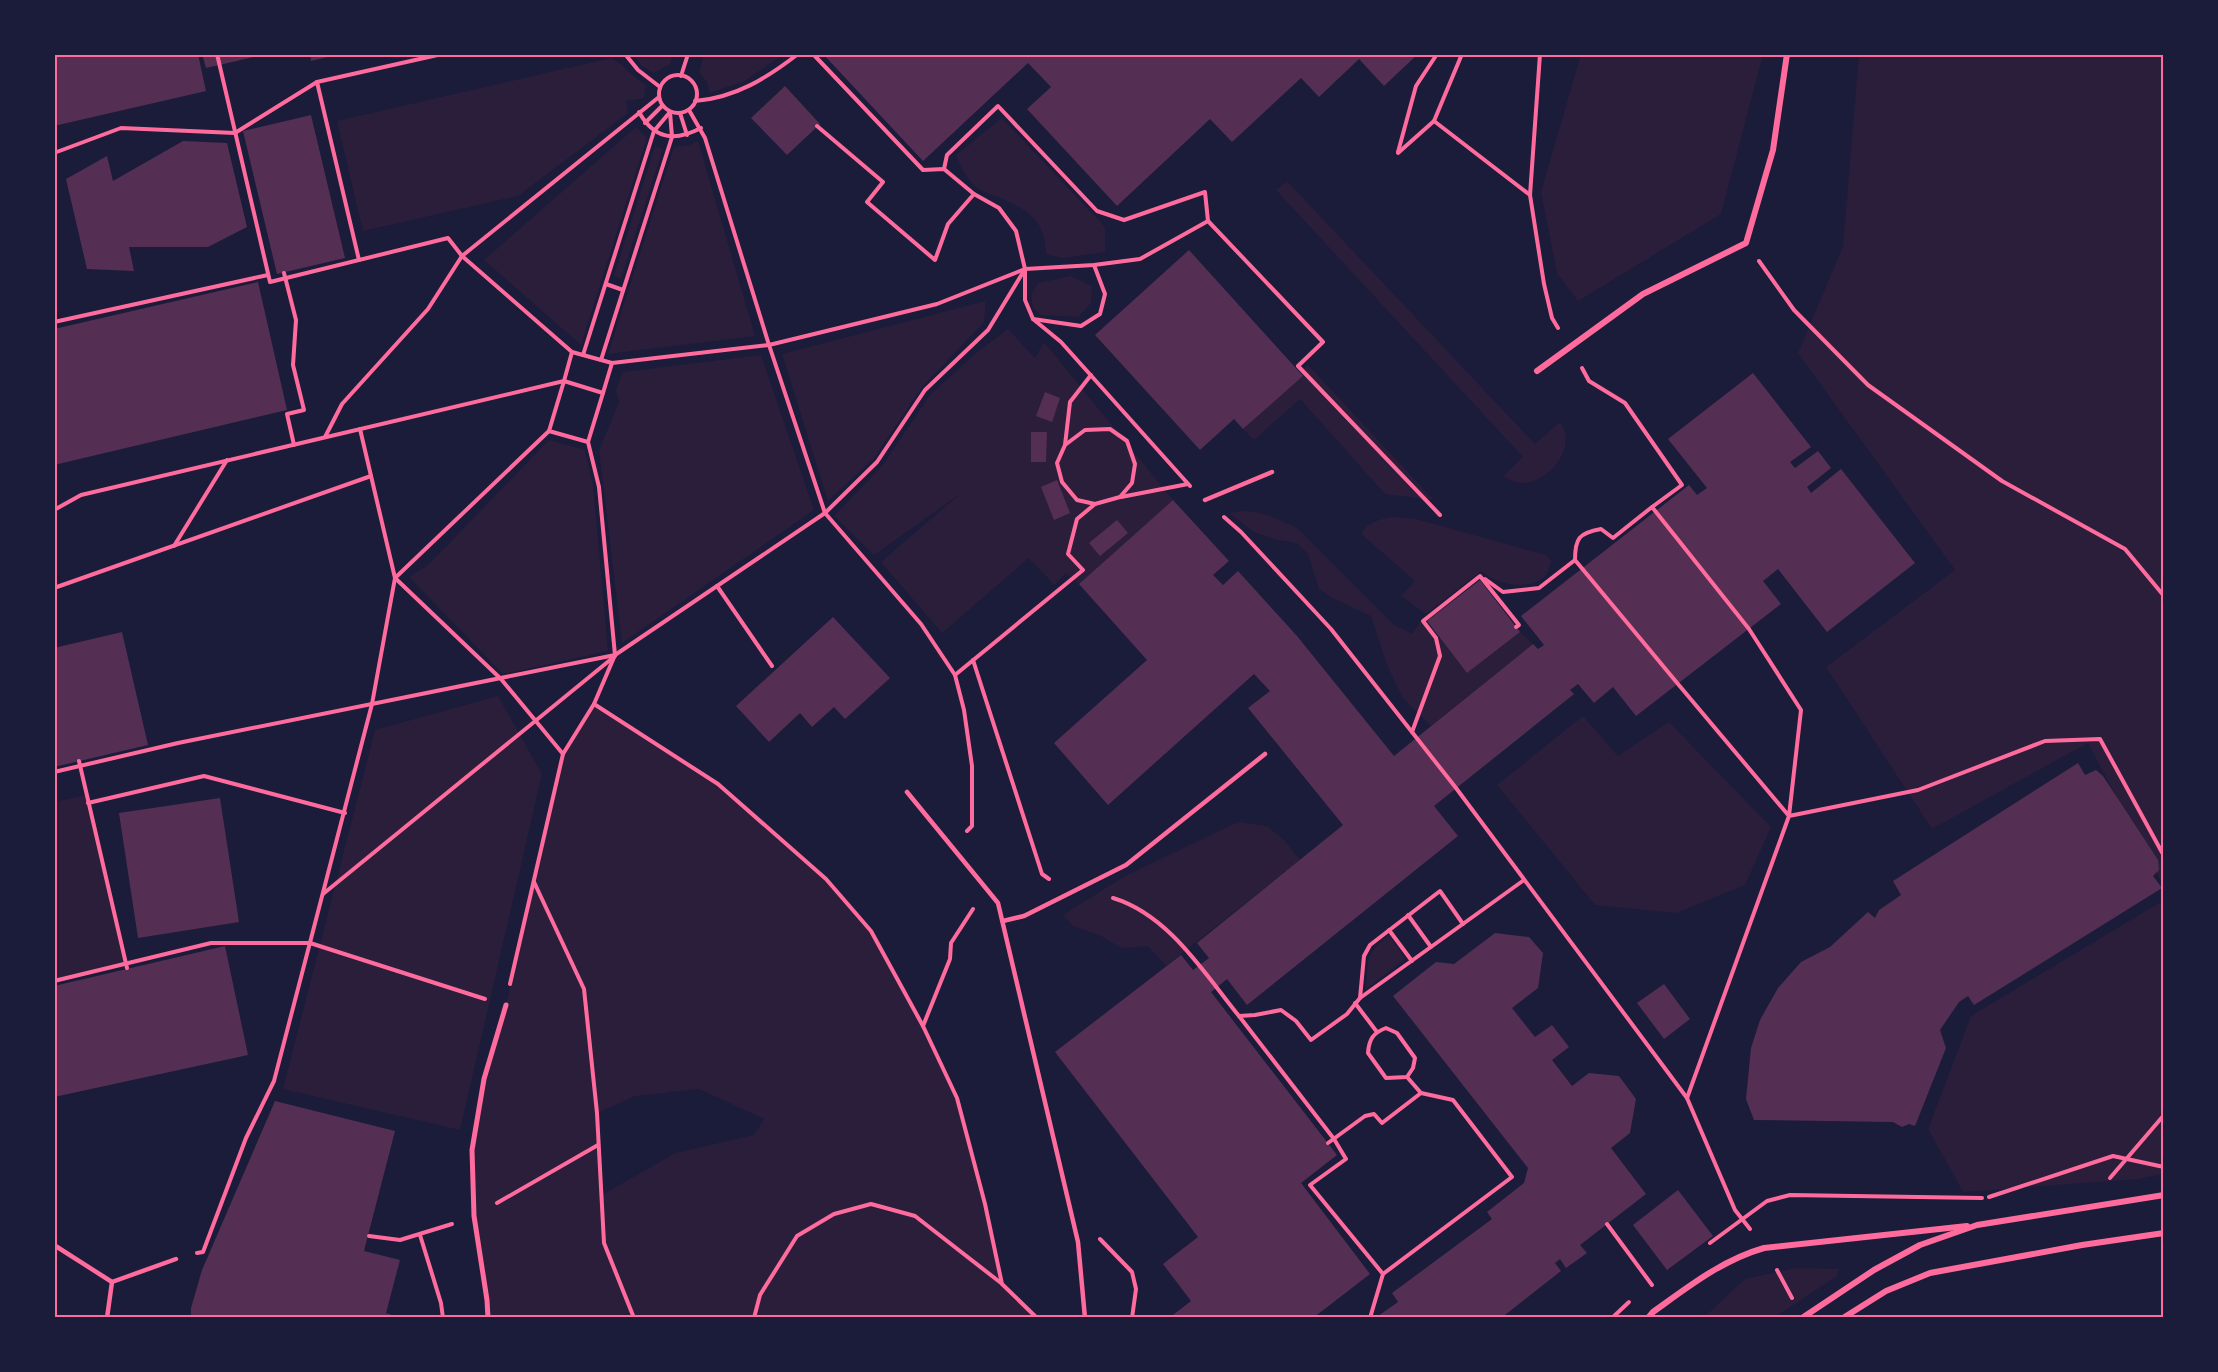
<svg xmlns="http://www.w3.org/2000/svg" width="2218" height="1372" font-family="Quicksand,sans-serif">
<rect width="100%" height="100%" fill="#1b1b3a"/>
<g fill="#2a1e3b" fill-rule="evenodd">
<polygon points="633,54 673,54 670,64 654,73 642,66"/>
<polygon points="704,54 784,54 743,82 709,93 708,84 699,72"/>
<polygon points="1581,54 1762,54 1762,58 1721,214 1578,301 1557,273 1541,192"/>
<polygon points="1859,54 2164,54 2164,887 2088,743 1932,829 1826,667 1955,570 1798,353 1843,246"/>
<path d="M611 58C624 64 633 78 646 85L644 98 626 101 628 113 518 196 363 231 337 121Z"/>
<path d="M1002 118 1105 227V252L1063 258 1046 254C1044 218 1029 211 998 197 991 194 982 192 976 187 966 178 961 167 956 155Z"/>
<polygon points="636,127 647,138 581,345 484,260"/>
<polygon points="698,141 755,336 608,354 674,147 689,145"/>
<polygon points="655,146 663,149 621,279 614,276"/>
<path d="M1287 181 1535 444 1560 422C1577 445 1553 479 1526 483 1518 484 1510 480 1503 476L1523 457 1276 190Z"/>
<polygon points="1071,276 1092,286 1091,303 1078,317 1041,315 1033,308 1031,295 1038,283"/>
<polygon points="986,301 984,322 922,387 874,458 828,501 782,354"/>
<polygon points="1008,329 1035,358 1044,342 1173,500 1079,584 1066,573 1054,585 1029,558 942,633 881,562 960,494 874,555 834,516 882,466 930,395 976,353"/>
<polygon points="761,355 814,510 622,643 599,450 619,402 616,389 623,372"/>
<polygon points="1308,365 1434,500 1385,494 1300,399 1254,440 1243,429 1303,376 1299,372"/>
<polygon points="549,440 585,450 593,485 608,651 503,674 409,577 429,564"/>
<path d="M1244 511C1265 512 1280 519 1298 529L1393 624 1412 634 1423 617 1467 673 1520 632 1533 644 1431 726 1402 697 1387 665 1371 616 1334 599 1319 589 1308 554 1297 543 1277 540 1254 532 1229 513Z"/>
<path d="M1393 517 1416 519 1546 555 1551 561C1550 566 1549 571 1546 575 1531 592 1496 585 1481 571L1426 614 1401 596 1415 581 1361 534C1367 522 1380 519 1393 517Z"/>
<polygon points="498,696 542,774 460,1130 283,1089 375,730"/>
<path d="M594 704 718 784 826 879 871 931 923 1026 957 1098 985 1204 1002 1284 1037 1318H488L474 1216 472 1150 484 1079 506 1005 563 754ZM699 1089 764 1119 754 1135 675 1153 602 1195 597 1113 635 1096Z"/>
<polygon points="1583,716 1618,756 1669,722 1771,827 1745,885 1676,913 1595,905 1497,785"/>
<polygon points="86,795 126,965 54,981 54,802"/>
<polygon points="1238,822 1267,826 1284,840 1300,860 1166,966 1148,946 1121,948 1101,936 1073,926 1063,915 1125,876"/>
<polygon points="2164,900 2164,1174 2138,1179 1963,1192 1928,1129 1971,1016"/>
<path d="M1389 935 1405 959 1366 989C1369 959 1364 955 1389 935Z"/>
<polygon points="1795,1268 1839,1269 1837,1276 1774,1318 1703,1318 1745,1279"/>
</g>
<g fill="#542f53">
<polygon points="54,54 198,54 206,91 54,126"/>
<polygon points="202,54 262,54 262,55 206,68"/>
<polygon points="310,54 336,54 336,55 311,61"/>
<polygon points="823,54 1418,54 1384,86 1359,59 1319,97 1301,78 1232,142 1210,119 1117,206 1027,109 1051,87 1028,63 923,161"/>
<polygon points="785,86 820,124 787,155 751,118"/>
<polygon points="311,115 345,258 277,274 243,131"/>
<polygon points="183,141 227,143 247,227 208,247 129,247 134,271 87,269 66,179 107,156 113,181"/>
<polygon points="1189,250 1303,376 1243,429 1234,419 1200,450 1095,335"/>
<polygon points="258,282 287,410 54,465 54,329"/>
<polygon points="1753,373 1811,447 1790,462 1795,468 1818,451 1831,468 1807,487 1811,493 1841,469 1915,563 1827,632 1778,569 1763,581 1781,604 1636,716 1613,687 1594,703 1578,684 1570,690 1574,694 1434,806 1458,836 1247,1005 1227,979 1211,992 1337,1155 1301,1183 1370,1274 1313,1318 1169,1318 1191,1301 1163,1264 1198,1237 1055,1052 1181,955 1193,970 1209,958 1197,943 1343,825 1248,708 1270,691 1254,674 1108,805 1054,743 1147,660 1079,584 1173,500 1229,561 1213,575 1223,585 1238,571 1297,636 1394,756 1533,644 1538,649 1544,645 1521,616 1689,485 1697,495 1707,488 1668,439"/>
<polygon points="1045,392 1060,398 1052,422 1036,416"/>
<polygon points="1031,432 1047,432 1046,462 1031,462"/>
<polygon points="1057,480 1070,513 1054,520 1041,487"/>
<polygon points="1117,520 1128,533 1100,556 1089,543"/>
<polygon points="1480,580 1520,632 1467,673 1427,621"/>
<polygon points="833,617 890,678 845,719 834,707 812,727 800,713 769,742 736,706"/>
<polygon points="122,632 148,745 54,767 54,648"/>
<polygon points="2078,763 2085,775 2096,770 2103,776 2158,860 2159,870 2153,876 2162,888 1974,1005 1968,996 1959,1002 1940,1030 1946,1048 1915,1126 1909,1124 1902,1127 1893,1122 1754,1120 1746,1099 1751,1048 1760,1020 1778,988 1801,962 1830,947 1868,912 1875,918 1879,910 1901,895 1893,881"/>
<polygon points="220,798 239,922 138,938 119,813"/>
<polygon points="1495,933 1529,937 1543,953 1538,988 1512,1008 1535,1037 1552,1025 1569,1047 1552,1060 1572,1086 1589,1073 1619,1076 1636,1099 1630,1133 1611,1148 1646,1194 1580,1245 1587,1253 1566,1268 1560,1259 1555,1263 1561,1271 1501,1318 1379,1318 1378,1316 1398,1302 1392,1293 1492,1219 1487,1212 1524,1183 1528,1168 1393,996 1436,962 1454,964"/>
<polygon points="225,946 248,1055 54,1097 54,986"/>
<polygon points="1664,984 1690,1019 1664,1039 1637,1003"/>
<polygon points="275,1101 395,1131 364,1251 400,1260 386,1313 401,1318 191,1318 191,1308 202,1270"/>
<polygon points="1678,1190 1713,1236 1667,1270 1633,1225"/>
</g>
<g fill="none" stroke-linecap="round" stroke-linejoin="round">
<g stroke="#ff6b9d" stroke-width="4">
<polyline points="217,54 270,282 448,238 462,256 659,97"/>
<polyline points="625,54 638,70 660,87"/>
<polyline points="813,54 923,170 944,169 974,194 999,208 1016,231 1025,269 1025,300 1033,319 1061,342 1190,486"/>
<polyline points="1540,54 1530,195 1544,284 1552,318 1558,328"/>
<circle cx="678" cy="94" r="19"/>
<polyline points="681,76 688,54"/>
<polyline points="317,82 359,260"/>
<path d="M695 101C735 98 767 78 798 54"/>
<polyline points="689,110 705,138 769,345 825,513 921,624 955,675 964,710 972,766 972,826 967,831"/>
<path d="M639 112C654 139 674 142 701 128"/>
<polyline points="680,113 687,135"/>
<polyline points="1434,121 1530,195"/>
<polyline points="645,123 662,106"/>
<polyline points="817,126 883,182 867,202 935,260 948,224 974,194"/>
<polyline points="1398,152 1416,86 1437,54"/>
<polyline points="54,153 121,128 235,133 317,82 442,54"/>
<polyline points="1398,153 1434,121 1462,54"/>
<polyline points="1208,221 1323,342 1298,366 1440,515"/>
<polyline points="1759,261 1794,310 1868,385 2002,481 2125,549 2164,596"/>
<polyline points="284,273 296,320 293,365 304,410 287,414 294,445"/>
<polyline points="606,284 623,290"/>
<polyline points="1033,319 1081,326 1100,314 1105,294 1094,265"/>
<polyline points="54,322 268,275"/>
<polyline points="583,355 654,131 670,112"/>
<polyline points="601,360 672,137 670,112"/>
<polyline points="1582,368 1589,381 1625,403 1682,485 1652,507"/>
<polyline points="603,393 612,363"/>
<polyline points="360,429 395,578 501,679 563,754"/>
<polygon points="1110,429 1127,441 1135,464 1132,483 1120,497 1095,504 1077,500 1062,482 1057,463 1065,445 1085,430"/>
<polyline points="325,437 342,404 428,309 462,256 572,352 612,363 769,345 937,304 1025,269 1094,265 1140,259 1208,221 1205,192 1124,220 1097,211 998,106 947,155 944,169"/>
<polyline points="1065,445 1070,402 1091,375"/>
<polyline points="1121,497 1188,484"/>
<polyline points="54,510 81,495 564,381 572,352"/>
<polyline points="1224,517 1241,532 1331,629 1456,788 1687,1098 1735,1210 1750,1229"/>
<polyline points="174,546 227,460"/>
<polyline points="1485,579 1503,592 1539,588 1575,560"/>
<polyline points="717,586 772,666"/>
<polyline points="54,588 371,476"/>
<polyline points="973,660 1042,874 1049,879"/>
<polyline points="955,675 1083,570 1068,554 1077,519 1095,504"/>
<polyline points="594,704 718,784 826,879 871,931 923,1026 957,1098 985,1204 1002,1284 1037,1318"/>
<polyline points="1412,732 1440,656 1436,638 1423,621 1480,576 1519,625 1516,627"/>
<polyline points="79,761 127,968"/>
<polyline points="54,772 178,743 615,655 825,513 877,462 925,390 988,330 1025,269"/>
<polyline points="88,803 204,776 345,813"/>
<polyline points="534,882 584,989 597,1113 604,1243 634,1318"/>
<polyline points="323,894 615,656"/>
<path d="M1113 898C1169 915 1204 973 1239 1016L1255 1015 1281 1010 1296 1021 1311 1040 1347 1014 1360 998 1524 880"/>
<polyline points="1408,915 1431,947"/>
<polyline points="1389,930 1412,961"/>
<polyline points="54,981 211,943 310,943 485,999"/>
<polyline points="510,984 563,754 594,704 615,655 599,487 588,442 603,393 564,381 549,431 588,442"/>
<polyline points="1360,998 1364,956 1370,945 1440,891 1463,924"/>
<polyline points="1355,1003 1377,1032"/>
<polyline points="1239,1016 1334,1139 1346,1159 1310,1185 1383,1274"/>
<polyline points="923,1026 950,959 951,943 973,909"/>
<path d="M1386 1028 1397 1033 1415 1058 1413 1068 1407 1077 1386 1078 1368 1053C1369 1039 1373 1033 1386 1028Z"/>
<path d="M1687 1098 1789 816 1801 710 1749 629 1652 507 1613 538 1601 529C1579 533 1575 538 1575 560L1678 684 1789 816 1918 790 2045 741 2100 739 2164 856"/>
<polyline points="1328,1143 1365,1116 1374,1114 1382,1123 1421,1093"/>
<polyline points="2110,1178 2164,1115"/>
<polyline points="1989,1197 2113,1156 2164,1167"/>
<polyline points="497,1203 598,1145"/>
<polyline points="1607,1224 1652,1285"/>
<polyline points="420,1235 441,1303 443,1318"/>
<polyline points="369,1236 400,1240 452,1224"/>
<polyline points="1100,1239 1132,1272 1136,1289 1132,1318"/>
<polyline points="1710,1243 1767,1201 1790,1195 1982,1198"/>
<polyline points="197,1253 203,1252 246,1138 274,1081 372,704 395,578 549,431"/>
<polyline points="1777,1270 1792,1298"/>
<polyline points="754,1318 760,1295 797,1236 834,1214 871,1204 915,1216 1001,1283"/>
<polyline points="1370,1318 1383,1274 1512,1177 1453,1100 1421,1093 1407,1077"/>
<polyline points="1612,1318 1629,1302"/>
</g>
<g stroke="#ff6b9d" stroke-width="4.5">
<polyline points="1205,500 1272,472"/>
<polyline points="907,792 998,903 1078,1242 1085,1318"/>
<polyline points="1003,921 1024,916 1126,865 1265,754"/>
<polyline points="54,1245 112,1282 107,1318"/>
<polyline points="112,1282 176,1259"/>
</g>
<polyline stroke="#ff6b9d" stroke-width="5" points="488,1318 487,1300 474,1216 472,1150 484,1079 506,1005"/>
<g stroke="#ff6b9d" stroke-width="6">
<polyline points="1537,371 1643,294 1746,243 1773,150 1787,54"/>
<path d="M1648 1318 1653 1312C1688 1287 1722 1260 1764 1248L1967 1226"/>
<polyline points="1802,1318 1874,1270 1920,1245 1977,1225 2164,1195"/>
<polyline points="1843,1318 1886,1291 1930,1273 2082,1245 2164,1233"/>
</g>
</g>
<rect width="2218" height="1372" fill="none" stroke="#1b1b3a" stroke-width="111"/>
<rect x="56" y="56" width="2106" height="1260" fill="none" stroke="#ff6b9d" stroke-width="2"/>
</svg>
